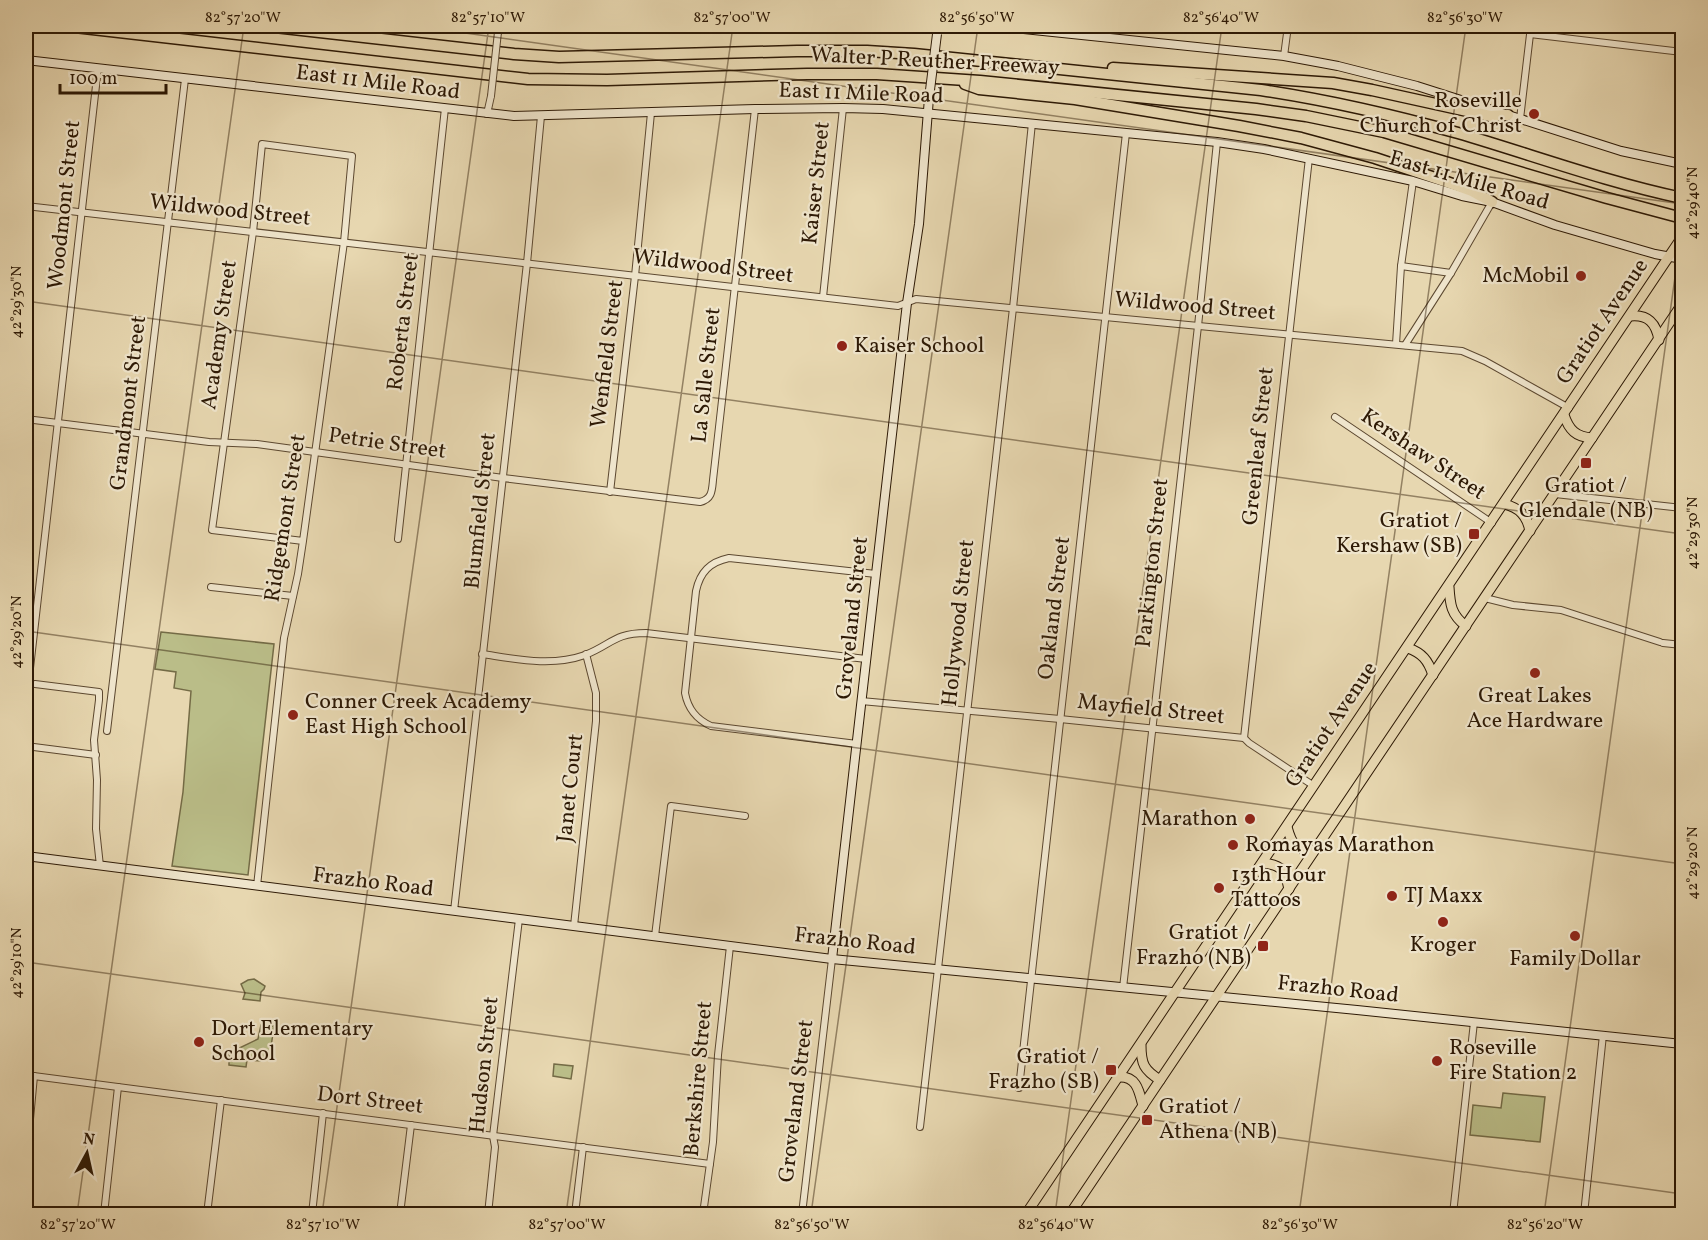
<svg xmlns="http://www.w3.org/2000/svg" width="1708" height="1240" font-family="Vollkorn,serif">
<rect width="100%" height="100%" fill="#e7d7b0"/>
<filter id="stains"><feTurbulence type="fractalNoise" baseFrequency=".00333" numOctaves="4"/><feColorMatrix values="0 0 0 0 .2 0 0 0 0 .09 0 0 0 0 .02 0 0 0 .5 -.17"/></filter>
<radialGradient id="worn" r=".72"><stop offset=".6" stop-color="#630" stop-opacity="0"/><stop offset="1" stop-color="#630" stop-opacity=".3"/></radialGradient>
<g fill="#babd88" stroke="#746b46" stroke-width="1.5">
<polygon points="161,632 274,644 248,875 172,866 183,792 191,691 174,688 176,672 155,669"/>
<polygon points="254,979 265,986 264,989 261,992 260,1001 243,999 245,993 241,984 248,980"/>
<polygon points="261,1025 274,1026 271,1047 273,1051 272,1055 263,1061 247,1060 246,1067 229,1065 229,1053 258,1039"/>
<polygon points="554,1064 573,1066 571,1079 553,1076"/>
<polygon points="1503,1093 1545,1097 1540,1142 1470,1135 1473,1105 1501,1108"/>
</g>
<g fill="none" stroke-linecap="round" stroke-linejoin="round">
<g stroke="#5c4830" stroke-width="8">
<g id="street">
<polyline points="498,32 498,26"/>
<polyline points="1530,34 1682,52"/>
<polyline points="1100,36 1101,26"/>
<polyline points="1284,56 1288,26"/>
<polyline points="487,114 491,96"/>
<polyline points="1520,119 1531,26"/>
<polyline points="26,206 898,306 916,299 1462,351 1485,361 1569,408"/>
<polyline points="1401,266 1451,273"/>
<polyline points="823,297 843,108"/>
<polyline points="1396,344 1401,266 1413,181"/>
<polyline points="1405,345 1451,273 1492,202"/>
<polyline points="1335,417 1492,523"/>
<path d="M26 419 209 442 257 444 503 478 700 502C712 499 712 491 713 480L755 109"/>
<polyline points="610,492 635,276 651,113"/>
<polyline points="1555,494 1682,508"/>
<polyline points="398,539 445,108"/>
<polyline points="211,587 293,596"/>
<polyline points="1485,598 1513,605 1561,610 1660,642"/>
<polyline points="1663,643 1682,645"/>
<path d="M482 654C516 659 551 667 585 655 611 645 614 633 646 633L866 659"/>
<polyline points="30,668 98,68"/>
<polyline points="35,684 99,692 99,700 94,740 97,780 96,829 100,866"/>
<polyline points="861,701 1060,719 1244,738 1249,743 1314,786"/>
<polyline points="107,731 185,79"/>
<polyline points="1244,738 1309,158"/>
<path d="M857 744 711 726C696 719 688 709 685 693L696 591C700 572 710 562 729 558L876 574"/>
<polyline points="26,746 96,755"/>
<polyline points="257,886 284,638 298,574 303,541 344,242 352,156 262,144 253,232 212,530 303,541"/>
<polyline points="454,911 527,263 541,116"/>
<polyline points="574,926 596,721 596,693 586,654"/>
<polyline points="655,936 671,806 745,816"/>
<polyline points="1123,988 1198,326 1217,142"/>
<polyline points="26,1075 710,1164"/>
<polyline points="1019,1088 1126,133"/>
<polyline points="920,1127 1013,308 1032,123"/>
<polyline points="26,1162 34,1076"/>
<polyline points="104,1214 118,1087"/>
<polyline points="207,1214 221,1100"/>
<polyline points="312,1214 323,1113"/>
<polyline points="400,1214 411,1125"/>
<polyline points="488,1214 495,1147 493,1136 519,919"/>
<polyline points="575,1214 583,1147"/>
<polyline points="703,1214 713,1142 718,1055 730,946"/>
<polyline points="802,1214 832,959"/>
<polyline points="1453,1214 1474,1022"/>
<polyline points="1584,1214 1603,1035"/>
</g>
</g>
<g stroke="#2d1905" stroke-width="10">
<g id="secondary">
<polyline points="994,26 1284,56 1338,66 1417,86 1621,151 1682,164"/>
<polyline points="26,60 514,116 755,109 843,108 883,109 1217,142 1264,149 1413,181 1462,196 1492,202 1555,225 1655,254 1682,259"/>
<polyline points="26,856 832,959 1357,1010 1682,1044"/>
<polyline points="832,959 907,303 919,224 929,98"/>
</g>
</g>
<g stroke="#2d1905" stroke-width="11">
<g id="primary">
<path d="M1630 316C1648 314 1656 323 1659 340"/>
<path d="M1564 415C1569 430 1576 437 1592 438"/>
<path d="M1504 504C1520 508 1527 516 1530 531"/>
<path d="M1449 587C1450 604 1451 615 1466 626"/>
<path d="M1408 648C1422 653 1428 660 1433 675"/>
<path d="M1287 827C1292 845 1295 849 1313 852"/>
<path d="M1263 863C1283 865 1285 871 1289 889"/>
<path d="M1141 1045C1141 1064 1144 1070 1160 1080"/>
<path d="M1119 1077C1137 1076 1139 1091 1143 1106"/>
<polyline points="1026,1214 1682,237"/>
<polyline points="1070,1214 1682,304"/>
</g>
</g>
<g stroke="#2d1905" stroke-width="13">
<g id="highway">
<polyline points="66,26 528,79 607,80 807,74 877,74 980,81 1256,109 1306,116 1384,132 1607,198 1682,218"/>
<path d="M266 26 514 54 559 57 797 51H867L914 54 1261 90C1328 100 1393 115 1458 133 1533 155 1606 182 1682 198"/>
<polyline points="1113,68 1333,83 1372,90 1490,116 1508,115"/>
<polyline points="965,84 979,89 1075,99 1239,126 1301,138 1375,158 1444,181 1472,191 1492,202"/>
</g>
</g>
<use href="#street" stroke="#efe5cc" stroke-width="6"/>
<use href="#secondary" stroke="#efe5cc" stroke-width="8"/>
<use href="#primary" stroke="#e7d7b0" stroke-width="9"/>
<use href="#highway" stroke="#e7d7b0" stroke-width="10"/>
<g stroke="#5c4830" stroke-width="8" stroke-linecap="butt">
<polyline id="street-bridge" points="491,96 498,32"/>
</g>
<g stroke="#2d1905" stroke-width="10" stroke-linecap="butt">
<polyline id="secondary-bridge" points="929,98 937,34"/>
</g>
<use href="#street-bridge" stroke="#efe5cc" stroke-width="6"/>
<use href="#secondary-bridge" stroke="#efe5cc" stroke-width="8"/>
</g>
<path fill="none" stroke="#2d1905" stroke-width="1.5" stroke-opacity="0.45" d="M415 26 1682 204M26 301 1682 534M26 631 1682 864M26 962 1682 1194M77 1214 244 26M322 1214 489 26M566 1214 733 26M811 1214 978 26M1055 1214 1222 26M1299 1214 1466 26M1544 1214 1682 227"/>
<g fill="#8f2418" stroke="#efe5cc" stroke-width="2">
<circle cx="1534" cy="114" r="6"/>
<circle cx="1581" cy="276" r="6"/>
<circle cx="842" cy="346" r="6"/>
<rect x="1580" y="457" width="12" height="12" rx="3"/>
<rect x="1468" y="528" width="12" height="12" rx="3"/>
<circle cx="1535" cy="673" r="6"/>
<circle cx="293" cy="715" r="6"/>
<circle cx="1250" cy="819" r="6"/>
<circle cx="1233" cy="845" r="6"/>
<circle cx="1219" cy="888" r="6"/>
<circle cx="1392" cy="896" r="6"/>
<circle cx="1443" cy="922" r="6"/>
<circle cx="1575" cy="936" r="6"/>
<rect x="1257" y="940" width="12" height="12" rx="3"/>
<circle cx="199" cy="1042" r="6"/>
<circle cx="1437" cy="1061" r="6"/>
<rect x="1105" y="1064" width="12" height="12" rx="3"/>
<rect x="1141" y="1114" width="12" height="12" rx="3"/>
</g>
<g text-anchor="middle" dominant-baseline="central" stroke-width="4.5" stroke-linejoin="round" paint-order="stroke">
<g font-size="22" fill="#2d1905" stroke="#efe5cc">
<text transform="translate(935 62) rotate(3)">Walter P Reuther Freeway</text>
<text transform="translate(378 83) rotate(7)">East 11 Mile Road</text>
<text transform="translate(861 94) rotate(2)">East 11 Mile Road</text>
<text transform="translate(1469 181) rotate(16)">East 11 Mile Road</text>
<text transform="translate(817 183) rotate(-84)">Kaiser Street</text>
<text transform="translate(65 205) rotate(-84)">Woodmont Street</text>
<text transform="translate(230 211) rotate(6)">Wildwood Street</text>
<text transform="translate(713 267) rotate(7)">Wildwood Street</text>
<text transform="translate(1195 307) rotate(5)">Wildwood Street</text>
<text transform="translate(404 322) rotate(-83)">Roberta Street</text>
<text transform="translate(1603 322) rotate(-56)">Gratiot Avenue</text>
<text transform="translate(220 335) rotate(-82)">Academy Street</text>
<text transform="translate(608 354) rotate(-83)">Wenfield Street</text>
<text transform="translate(707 375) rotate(-84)">La Salle Street</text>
<text transform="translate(129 403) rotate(-83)">Grandmont Street</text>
<text transform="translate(387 444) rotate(8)">Petrie Street</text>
<text transform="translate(1259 446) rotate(-84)">Greenleaf Street</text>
<text transform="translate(1423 455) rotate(34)">Kershaw Street</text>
<text transform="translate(481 511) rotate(-84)">Blumfield Street</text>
<text transform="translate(286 518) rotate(-81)">Ridgemont Street</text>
<text transform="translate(1153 563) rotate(-84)">Parkington Street</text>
<text transform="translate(1055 608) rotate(-83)">Oakland Street</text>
<text transform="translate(853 618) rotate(-84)">Groveland Street</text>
<text transform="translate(959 623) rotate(-84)">Hollywood Street</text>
<text transform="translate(1151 710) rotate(6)">Mayfield Street</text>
<text transform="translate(1332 725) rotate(-56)">Gratiot Avenue</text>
<text transform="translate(571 788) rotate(-84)">Janet Court</text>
<text transform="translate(373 883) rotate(7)">Frazho Road</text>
<text transform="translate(855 942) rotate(6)">Frazho Road</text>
<text transform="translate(1338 990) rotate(6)">Frazho Road</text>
<text transform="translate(485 1065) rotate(-84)">Hudson Street</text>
<text transform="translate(699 1079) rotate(-85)">Berkshire Street</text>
<text transform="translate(370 1101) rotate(7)">Dort Street</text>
<text transform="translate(797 1101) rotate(-83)">Groveland Street</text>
</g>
<g font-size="22" fill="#2d1905" stroke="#efe5cc" text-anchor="start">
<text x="1522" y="101" text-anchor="end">Roseville<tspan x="1522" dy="25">Church of Christ</tspan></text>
<text x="1569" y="276" text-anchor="end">McMobil</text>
<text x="854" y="346">Kaiser School</text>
<text x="1586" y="486" text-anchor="middle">Gratiot /<tspan x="1586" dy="25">Glendale (NB)</tspan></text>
<text x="1462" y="521" text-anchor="end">Gratiot /<tspan x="1462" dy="25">Kershaw (SB)</tspan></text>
<text x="1535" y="696" text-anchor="middle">Great Lakes<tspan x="1535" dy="25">Ace Hardware</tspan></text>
<text x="305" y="702">Conner Creek Academy<tspan x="305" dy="25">East High School</tspan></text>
<text x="1238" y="819" text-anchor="end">Marathon</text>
<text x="1245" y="845">Romayas Marathon</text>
<text x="1231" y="875">13th Hour<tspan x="1231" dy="25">Tattoos</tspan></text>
<text x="1404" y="896">TJ Maxx</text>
<text x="1251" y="933" text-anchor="end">Gratiot /<tspan x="1251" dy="25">Frazho (NB)</tspan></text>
<text x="1443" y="945" text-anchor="middle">Kroger</text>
<text x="1575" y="959" text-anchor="middle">Family Dollar</text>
<text x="211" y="1029">Dort Elementary<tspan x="211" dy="25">School</tspan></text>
<text x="1449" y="1048">Roseville<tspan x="1449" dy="25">Fire Station 2</tspan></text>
<text x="1099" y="1057" text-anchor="end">Gratiot /<tspan x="1099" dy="25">Frazho (SB)</tspan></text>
<text x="1159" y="1107">Gratiot /<tspan x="1159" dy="25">Athena (NB)</tspan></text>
</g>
</g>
<rect width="1708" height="1240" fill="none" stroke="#e7d7b0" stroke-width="66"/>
<g transform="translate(87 1153) rotate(8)" stroke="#efe5cc" stroke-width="4.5" paint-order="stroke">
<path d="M0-4.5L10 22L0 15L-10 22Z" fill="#2d1905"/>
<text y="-9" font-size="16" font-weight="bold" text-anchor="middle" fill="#2d1905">N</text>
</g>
<path d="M60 84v9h106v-9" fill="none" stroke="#2d1905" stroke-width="3"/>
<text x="69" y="84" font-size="18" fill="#2d1905" stroke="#efe5cc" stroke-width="4.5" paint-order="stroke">100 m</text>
<rect x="33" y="33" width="1642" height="1174" fill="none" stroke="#2d1905" stroke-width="2"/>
<g font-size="15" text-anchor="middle" fill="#2d1905">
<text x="243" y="22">82°57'20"W</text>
<text x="488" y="22">82°57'10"W</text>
<text x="732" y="22">82°57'00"W</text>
<text x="977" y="22">82°56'50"W</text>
<text x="1221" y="22">82°56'40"W</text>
<text x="1465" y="22">82°56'30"W</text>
<text transform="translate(1692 203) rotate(-90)" y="5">42°29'40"N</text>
<text transform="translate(16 302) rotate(-90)" y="5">42°29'30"N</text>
<text transform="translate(1692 533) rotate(-90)" y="5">42°29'30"N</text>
<text transform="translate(16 632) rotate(-90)" y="5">42°29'20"N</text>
<text transform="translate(1692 863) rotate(-90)" y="5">42°29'20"N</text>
<text transform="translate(16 963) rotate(-90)" y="5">42°29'10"N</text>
<text x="78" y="1229">82°57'20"W</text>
<text x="323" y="1229">82°57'10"W</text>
<text x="567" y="1229">82°57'00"W</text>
<text x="812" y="1229">82°56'50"W</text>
<text x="1056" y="1229">82°56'40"W</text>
<text x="1300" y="1229">82°56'30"W</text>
<text x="1545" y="1229">82°56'20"W</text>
</g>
<rect width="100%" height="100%" filter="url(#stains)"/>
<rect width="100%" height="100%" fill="url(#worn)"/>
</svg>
